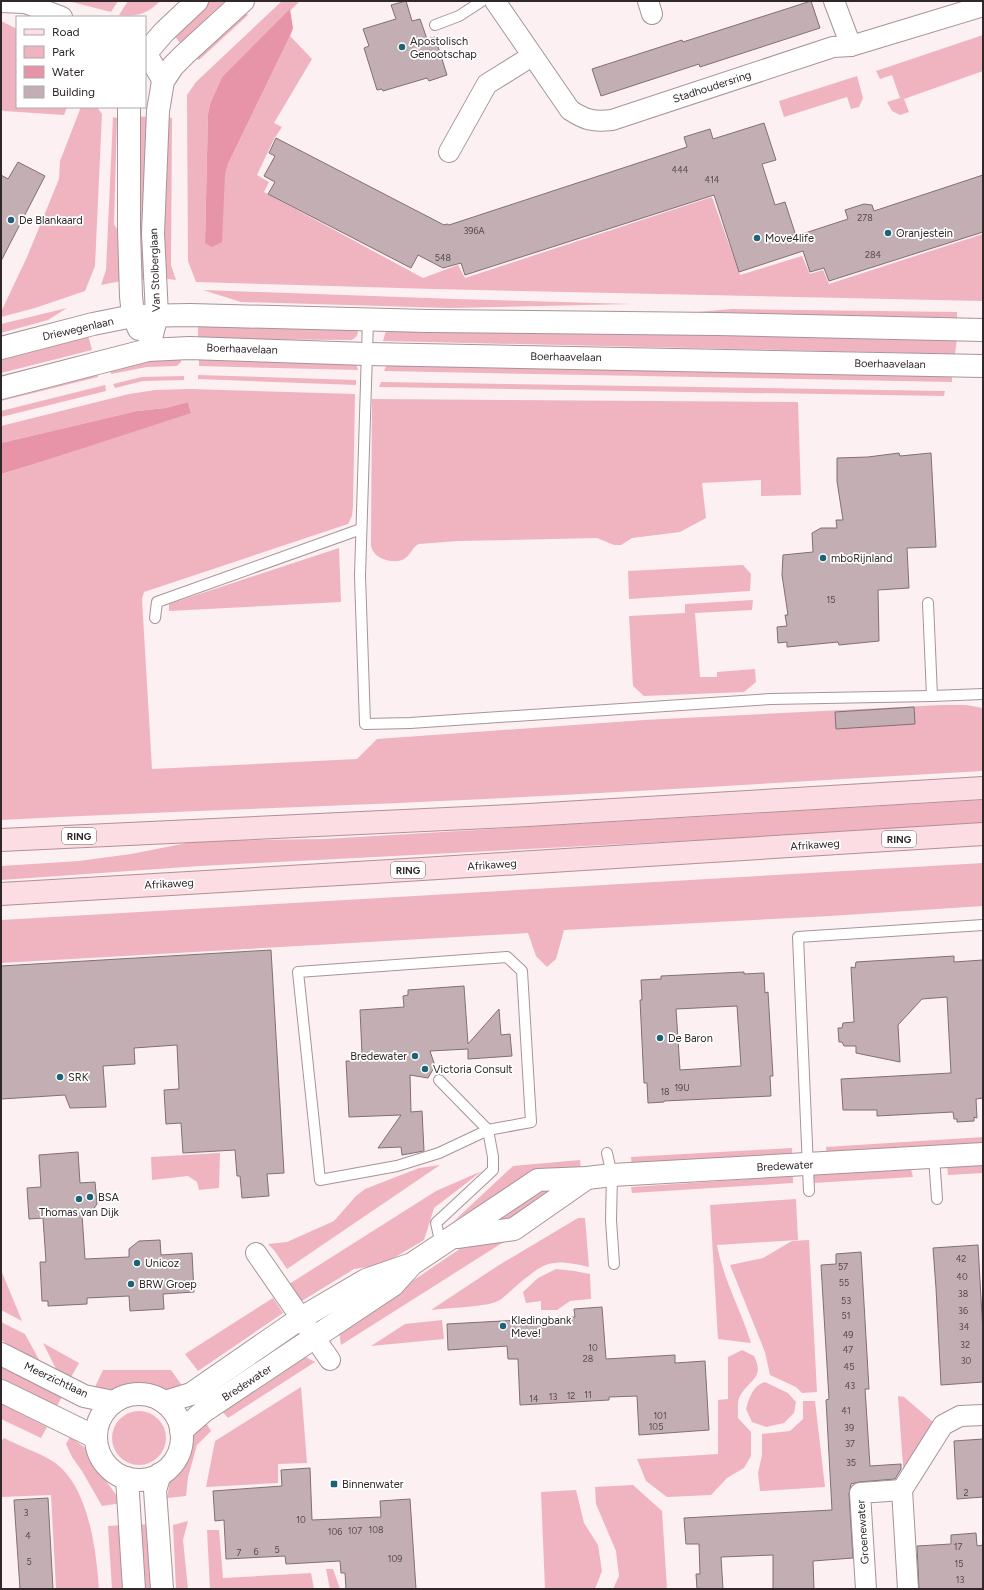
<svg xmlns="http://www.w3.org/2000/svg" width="984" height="1590" font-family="Figtree,sans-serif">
<rect width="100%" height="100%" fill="#fcf0f2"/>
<g fill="#f0b4c0">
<polygon points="68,1 118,1 111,12"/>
<path d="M128 1H160C147 14 137 17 119 15Z"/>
<polygon points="209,1 225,1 180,43 174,35"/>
<polygon points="282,1 300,1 222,77 210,104 208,114 205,242 228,164 290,36 312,59 274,123 282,127 274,139 257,175 269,182 264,192 423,278 458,265 465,278 712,197 740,275 802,256 810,274 823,270 829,284 983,234 983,301 433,289 196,282 188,261 187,95 196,82"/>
<polygon points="243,10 248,15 199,60 195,57"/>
<polygon points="1,21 17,29 17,107 67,107 64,115 4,111 1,109"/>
<polygon points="983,35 983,71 904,99 909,112 900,115 892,111 887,102 900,98 892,75 880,79 876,71"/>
<polygon points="857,76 863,98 859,107 851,109 847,97 784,117 779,101"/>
<polygon points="81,107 97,107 102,114 95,266 85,291 35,308 1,317 1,312 27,257 59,179 60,161"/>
<polygon points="136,116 147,117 145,280 137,279"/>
<polygon points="113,117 117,118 114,224 122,238 121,281 101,285 106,270"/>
<polygon points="167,117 172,118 171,265 176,280 161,278 162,230 165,218"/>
<polygon points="203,290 456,299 632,304 450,308 241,302"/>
<polygon points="67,308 48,320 1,333 1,324"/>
<polygon points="732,309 957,312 957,318 697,312"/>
<polygon points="198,324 352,326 358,331 357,336 352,340 198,339"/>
<polygon points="387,327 957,339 955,354 383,341"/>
<polygon points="88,335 92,350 1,373 1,357"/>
<polygon points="181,354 181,362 177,366 147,367 111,374 109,367"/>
<polygon points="199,355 356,363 358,370 199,366"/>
<polygon points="387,364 952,375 952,382 384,371"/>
<polygon points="97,371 98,377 1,401 1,394"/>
<polygon points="198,375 356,380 356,385 198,379"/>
<polygon points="184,376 184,380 143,381 115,388 113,384 142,377"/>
<polygon points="381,382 945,391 944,396 379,387"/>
<polygon points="105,385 106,391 1,417 1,411"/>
<path d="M190 389 355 394 353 506 352 516 348 524 144 592 142 599 152 769 357 759 377 739 644 720 942 705H966L983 708V771C802 781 621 793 440 801 294 808 147 812 1 820V474L41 462 191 412 188 402 166 408 137 411 1 443V426L129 394 155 390Z"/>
<path d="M372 399 798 402 801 495 761 496V480L702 483 706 518 680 532 632 538 621 545H614L597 538 458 541 419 544C412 547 411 555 404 559 395 564 378 560 373 551 371 548 371 545 371 542Z"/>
<polygon points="339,548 341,602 169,611 169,604"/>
<polygon points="743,565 751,574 750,591 629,599 628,571"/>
<polygon points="753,600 752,610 695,613 700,677 717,677 717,672 755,669 756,682 744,692 644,696 633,686 629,616 685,613 685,604"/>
<polygon points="983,800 983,823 759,837 200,866 1,880 1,866 79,861 131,854 197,841 324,839"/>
<polygon points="983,863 983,906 830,916 564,930 556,959 547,967 536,956 528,933 1,963 1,920"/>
<polygon points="983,1137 983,1145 827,1155 826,1147"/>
<polygon points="792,1148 792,1157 632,1167 631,1157"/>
<polygon points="220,1153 219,1188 199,1190 197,1182 188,1176 152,1180 151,1157"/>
<polygon points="580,1160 581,1169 531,1175 454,1221 513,1166"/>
<polygon points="983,1164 983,1173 948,1175 947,1166"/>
<polygon points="440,1165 287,1269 274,1250 268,1244 287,1242 334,1221 356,1196 365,1189 419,1168"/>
<polygon points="911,1169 913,1177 813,1183 812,1173"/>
<polygon points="482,1171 434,1208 424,1240 382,1265 354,1269 297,1304 286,1286 436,1191"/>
<polygon points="793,1176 793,1183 632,1193 631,1187"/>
<polygon points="566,1185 511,1221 475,1229 537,1188"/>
<path d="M796 1199 798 1240 717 1245C723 1279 741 1310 751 1343L718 1339 710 1205Z"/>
<path d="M578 1218H585L589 1267C549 1258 545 1262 515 1287 509 1292 504 1298 498 1301 487 1307 445 1308 431 1310L499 1265Z"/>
<polygon points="510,1238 341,1345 339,1331 464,1246"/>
<polygon points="809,1240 817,1392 802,1393 796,1387 770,1375 765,1352 730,1265 763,1258 792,1241"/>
<polygon points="556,1269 574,1271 590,1274 591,1299 570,1301 557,1310 541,1310 541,1301 526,1303 523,1292 538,1278"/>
<polygon points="1,1270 22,1321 1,1310"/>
<polygon points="273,1298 283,1313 198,1371 185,1354"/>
<polygon points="442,1320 444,1339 371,1346 405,1324"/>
<polygon points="1,1322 25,1334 42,1365 1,1340"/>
<polygon points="43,1343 79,1363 69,1381 59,1375"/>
<path d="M742 1350 754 1356C765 1378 750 1379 740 1396 737 1401 738 1412 738 1418L751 1432V1456L744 1468 727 1478 711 1495 667 1497 646 1481 637 1459 718 1454V1400L728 1399V1357Z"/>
<polygon points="302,1355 315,1362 228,1418 221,1410"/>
<polygon points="1,1361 64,1393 57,1406 1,1378"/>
<path d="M103 1370H171L183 1387 171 1394C156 1388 141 1385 124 1387 112 1390 106 1392 93 1391Z"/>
<path d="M765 1382 788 1393 796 1402 794 1413 784 1423 766 1427 752 1422 746 1409C749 1398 753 1385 765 1382Z"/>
<polygon points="301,1387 307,1463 278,1464 278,1483 206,1487 215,1441"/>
<polygon points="898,1396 904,1397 933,1422 904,1480"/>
<polygon points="803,1401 815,1401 825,1487 760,1491 758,1473 762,1455 762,1434 790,1431 803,1419"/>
<polygon points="1,1404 47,1427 41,1438 1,1419"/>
<circle cx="139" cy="1438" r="27"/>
<polygon points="205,1421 211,1431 197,1445 188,1477 186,1496 167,1498 170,1480 181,1469 189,1456 193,1434"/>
<polygon points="70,1437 87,1449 96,1467 122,1503 102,1506 82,1471 72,1457 66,1444"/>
<path d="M4 1438C19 1446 40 1453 54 1462 89 1487 96 1549 99 1589H56L51 1495 1 1497V1442Z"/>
<polygon points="633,1485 662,1511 667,1589 613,1589 619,1576 616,1551 596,1504 595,1487"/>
<polygon points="576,1490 584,1523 598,1545 602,1571 595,1589 545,1589 541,1492"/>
<polygon points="188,1521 183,1540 188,1589 176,1589 173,1525"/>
<polygon points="150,1524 154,1589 141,1589 138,1525"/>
<polygon points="122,1525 122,1589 112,1589 108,1526"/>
<polygon points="207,1530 219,1530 223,1578 311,1573 314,1589 210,1589"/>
<polygon points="326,1569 333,1569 340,1589 330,1589"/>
</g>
<g fill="#e894a8">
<polygon points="290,9 293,28 290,36 228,164 225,175 222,242 212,247 205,243 208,114 210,104 222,77"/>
<polygon points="188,402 191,413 41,462 1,474 1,443 137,411 166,408"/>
</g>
<g fill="#c3afb3" stroke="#816f73" fill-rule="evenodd">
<polygon points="406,1 412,21 420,19 427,39 435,37 447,75 429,81 427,78 383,91 382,89 377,90 364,48 369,46 363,29 396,19 391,5"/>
<polygon points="811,1 820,28 700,67 699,64 601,96 592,69 682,40 683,42"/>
<polygon points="764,123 776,160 762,164 775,205 785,202 796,236 848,219 845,210 864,204 872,205 874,211 983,175 983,232 829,281 824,268 810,272 803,251 739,272 714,195 465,275 461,263 443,268 418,255 411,268 268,194 275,182 264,176 275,156 269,153 276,138 444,225 447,224 449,225 687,147 684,137 710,129 713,139"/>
<polygon points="18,162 45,176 1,261 1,175 8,179"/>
<polygon points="899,453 900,456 931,453 936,547 907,548 909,588 878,590 879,641 839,645 838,642 787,647 787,642 778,643 777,627 787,626 785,615 788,615 782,575 783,555 813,552 812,533 821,528 837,528 836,520 843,520 837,481 837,458 868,457"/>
<polygon points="914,707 915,724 836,729 835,712"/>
<polygon points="271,950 284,1173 267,1174 269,1196 242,1198 240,1176 237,1176 235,1150 183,1153 181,1123 166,1124 164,1090 179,1089 177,1045 134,1048 135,1064 103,1066 106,1107 70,1108 65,1095 1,1099 1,966"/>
<polygon points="954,956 954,962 983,960 983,1098 976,1099 977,1118 974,1117 974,1121 957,1122 957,1119 954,1119 953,1112 877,1116 877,1110 843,1110 841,1079 951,1073 947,997 922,999 898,1025 900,1062 856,1053 856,1046 844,1046 842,1042 839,1042 838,1028 842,1028 843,1023 854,1022 851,967 855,968 856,962"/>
<path d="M744 972V974L764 973 765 993 768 992 773 1076H770L771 1096 664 1101V1102L648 1103 647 1083H644L640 1000H642L641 980 661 979V976ZM737 1006 741 1066 680 1070 676 1009Z"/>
<polygon points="464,986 468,1044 499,1009 501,1035 510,1034 512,1056 468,1059 468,1049 430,1051 435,1066 428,1078 410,1075 411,1112 422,1111 424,1151 402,1155 401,1147 378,1148 401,1115 349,1117 346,1061 351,1061 351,1055 362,1054 360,1010 404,1007 403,996 408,995 408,990"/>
<polygon points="78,1152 80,1183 95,1182 97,1204 90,1214 82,1215 85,1259 129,1257 129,1249 139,1241 160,1240 161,1255 192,1253 194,1292 163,1294 164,1309 130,1311 129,1296 87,1298 87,1304 48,1306 48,1301 42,1301 40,1262 46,1262 43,1218 29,1219 27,1188 41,1187 39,1155"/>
<polygon points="978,1245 983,1333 983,1382 941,1385 936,1288 933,1248"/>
<polygon points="861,1252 869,1389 865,1389 870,1466 901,1464 901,1469 895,1479 859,1482 851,1484 849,1494 853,1558 813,1561 814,1589 773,1589 773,1555 721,1557 723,1589 697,1589 696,1574 700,1574 699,1544 686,1544 684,1518 832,1510 826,1400 829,1399 821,1265 836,1264 836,1254"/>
<polygon points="602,1307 606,1359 675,1355 675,1363 705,1361 709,1430 639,1435 637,1396 609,1397 609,1400 520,1405 518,1359 508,1359 507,1346 448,1350 447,1324 575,1317 574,1309"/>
<polygon points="983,1439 983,1497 957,1499 954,1441"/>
<polygon points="310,1468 312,1520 381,1517 380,1501 410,1499 416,1589 346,1589 345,1573 341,1573 340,1561 286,1564 285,1556 226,1559 224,1520 215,1521 213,1491 282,1486 281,1470"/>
<polygon points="48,1498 53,1589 20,1589 14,1500"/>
<polygon points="976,1533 977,1546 983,1545 983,1589 919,1589 917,1546 951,1544 951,1535"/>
</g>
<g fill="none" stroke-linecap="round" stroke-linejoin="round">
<g stroke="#a79498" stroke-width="12">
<g id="service">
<polyline points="435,25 459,16 482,1"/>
<polyline points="368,320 360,576 365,724 410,723 771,699 932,696 983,694"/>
<polyline points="928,603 932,696"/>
<polyline points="155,618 157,602 361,529"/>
<polygon points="507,957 522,971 531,1122 488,1130 439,1153 397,1166 320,1180 298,972"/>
<polyline points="439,1080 488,1130 493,1157 493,1170 436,1223 441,1245"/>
<polyline points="607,1153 612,1175 611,1220 614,1264"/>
<polyline points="934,1157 937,1199"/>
<polyline points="809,1191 798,937 983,925"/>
</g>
</g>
<g stroke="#a79498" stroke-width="22">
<g id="minor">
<path d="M495 1 570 110C585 120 593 122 612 120L833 47 851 46 983 6"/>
<polyline points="648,1 652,14"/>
<polyline points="834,1 851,46"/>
<polyline points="1,2 25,3 62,17"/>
<polyline points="145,51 163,81"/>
<polyline points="449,152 487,84 532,56"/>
<polyline points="256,1253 330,1360"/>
<polyline points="866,1589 860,1493 902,1490"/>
<polyline points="908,1589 902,1490 943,1425 960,1416 983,1415"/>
</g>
</g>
<g stroke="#a79498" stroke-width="24">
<g id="tertiary">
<polyline points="145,54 164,32 197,1"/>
<polyline points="129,107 129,230 131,296 133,316 139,329"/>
<polyline points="1,348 93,324 133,316 190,315 428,321 717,324 983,330"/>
<polyline points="148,350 157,315 153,233 158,111 163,81 173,66 185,54 243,1"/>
<polyline points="1,388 148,350 189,348 367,354 983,366"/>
<polyline points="457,1237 514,1229 587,1178"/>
<polyline points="1,1354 84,1396 113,1402"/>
<polyline points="1,1391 95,1437"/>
<circle cx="139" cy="1437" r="43"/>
<polyline points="165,1402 191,1394 301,1318 366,1280 409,1265"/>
<polyline points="181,1431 204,1411 393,1285 412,1264 538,1180 587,1178 612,1175 983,1154"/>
<polyline points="160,1474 155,1490 162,1589"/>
<polyline points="127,1478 134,1589"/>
</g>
</g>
<g stroke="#b38e96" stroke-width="24">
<g id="primary">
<polyline points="1,840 529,815 983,788"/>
<polyline points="1,894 374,872 983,834"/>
</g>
</g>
<use href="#service" stroke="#fff" stroke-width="10"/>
<use href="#minor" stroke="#fff" stroke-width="20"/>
<use href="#tertiary" stroke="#fff" stroke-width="22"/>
<use href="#primary" stroke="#fcdde3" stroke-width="22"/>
</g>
<g fill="#1c6473" stroke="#fff" stroke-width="1.5">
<circle cx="402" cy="47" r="4"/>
<circle cx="11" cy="220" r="4"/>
<circle cx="888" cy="233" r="4"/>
<circle cx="757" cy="238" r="4"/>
<circle cx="823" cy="558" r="4"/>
<circle cx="660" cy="1038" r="4"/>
<circle cx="415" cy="1056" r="4"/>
<circle cx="425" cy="1069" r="4"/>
<circle cx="60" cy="1077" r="4"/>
<circle cx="90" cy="1197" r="4"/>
<circle cx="79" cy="1199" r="4"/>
<circle cx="137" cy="1263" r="4"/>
<circle cx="131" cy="1284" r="4"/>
<circle cx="503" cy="1326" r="4"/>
<rect x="330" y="1480" width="8" height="8" rx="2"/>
</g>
<g text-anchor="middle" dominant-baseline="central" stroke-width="3.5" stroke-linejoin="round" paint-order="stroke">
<g font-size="9" fill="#54494c">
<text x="680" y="169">444</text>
<text x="712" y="179">414</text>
<text x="865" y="217">278</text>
<text x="474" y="230">396A</text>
<text x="873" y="254">284</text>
<text x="443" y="257">548</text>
<text x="831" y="599">15</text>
<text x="682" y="1087">19U</text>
<text x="665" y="1091">18</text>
<text x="961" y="1258">42</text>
<text x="843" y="1266">57</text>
<text x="962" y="1276">40</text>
<text x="844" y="1282">55</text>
<text x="963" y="1293">38</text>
<text x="846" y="1300">53</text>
<text x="963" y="1310">36</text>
<text x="846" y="1315">51</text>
<text x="964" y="1326">34</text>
<text x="848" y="1334">49</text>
<text x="965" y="1344">32</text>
<text x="593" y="1347">10</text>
<text x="848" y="1349">47</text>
<text x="588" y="1358">28</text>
<text x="966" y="1360">30</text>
<text x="849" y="1366">45</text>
<text x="850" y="1385">43</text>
<text x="588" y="1394">11</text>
<text x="571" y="1395">12</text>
<text x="553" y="1396">13</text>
<text x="534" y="1398">14</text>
<text x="846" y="1410">41</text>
<text x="660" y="1415">101</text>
<text x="656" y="1426">105</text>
<text x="849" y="1427">39</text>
<text x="850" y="1443">37</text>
<text x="851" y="1462">35</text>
<text x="966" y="1492">2</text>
<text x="26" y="1512">3</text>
<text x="301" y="1519">10</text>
<text x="376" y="1529">108</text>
<text x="355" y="1530">107</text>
<text x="335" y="1531">106</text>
<text x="28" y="1535">4</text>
<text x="958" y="1546">17</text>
<text x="277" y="1549">5</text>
<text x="256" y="1551">6</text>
<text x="239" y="1552">7</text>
<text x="395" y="1558">109</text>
<text x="29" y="1561">5</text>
<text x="959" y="1563">15</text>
<text x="960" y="1579">13</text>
</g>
<g fill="#fff" stroke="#6d6869" stroke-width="1">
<rect x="62" y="828" width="34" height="16" rx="3"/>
<rect x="882" y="831" width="34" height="16" rx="3"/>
<rect x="391" y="862" width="34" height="16" rx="3"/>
</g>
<g font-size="10" font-weight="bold" fill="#2f2729">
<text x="79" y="836">RING</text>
<text x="899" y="839">RING</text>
<text x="408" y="870">RING</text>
</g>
<g font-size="11" fill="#2f2729" stroke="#fff" text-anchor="start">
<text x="410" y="41">Apostolisch<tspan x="410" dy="13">Genootschap</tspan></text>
<text x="19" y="220">De Blankaard</text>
<text x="896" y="233">Oranjestein</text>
<text x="765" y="238">Move4life</text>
<text x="831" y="558">mboRijnland</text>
<text x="668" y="1038">De Baron</text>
<text x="407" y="1056" text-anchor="end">Bredewater</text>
<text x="433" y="1069">Victoria Consult</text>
<text x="68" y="1077">SRK</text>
<text x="98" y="1197">BSA</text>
<text x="79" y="1212" text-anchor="middle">Thomas van Dijk</text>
<text x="145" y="1263">Unicoz</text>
<text x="139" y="1284">BRW Groep</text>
<text x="511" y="1320">Kledingbank<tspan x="511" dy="13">Meve!</tspan></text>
<text x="342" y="1484">Binnenwater</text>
</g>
<g font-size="11" fill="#2f2729" stroke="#fff">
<text transform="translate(712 87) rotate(-18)">Stadhoudersring</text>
<text transform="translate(155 270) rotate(-92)">Van Stolberglaan</text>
<text transform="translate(78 329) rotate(-13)">Driewegenlaan</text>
<text transform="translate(242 349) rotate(2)">Boerhaavelaan</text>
<text transform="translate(566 357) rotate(1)">Boerhaavelaan</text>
<text transform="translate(890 364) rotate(1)">Boerhaavelaan</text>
<text transform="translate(815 845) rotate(-4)">Afrikaweg</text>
<text transform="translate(492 865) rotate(-4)">Afrikaweg</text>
<text transform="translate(169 884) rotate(-3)">Afrikaweg</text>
<text transform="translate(785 1166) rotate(-3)">Bredewater</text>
<text transform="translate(56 1380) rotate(25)">Meerzichtlaan</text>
<text transform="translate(247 1383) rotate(-33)">Bredewater</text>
<text transform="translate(863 1532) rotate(-94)">Groenewater</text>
</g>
</g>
<rect width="984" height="1590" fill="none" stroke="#2f2729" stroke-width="4"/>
<rect x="16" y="16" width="130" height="92" fill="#ffffff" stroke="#aca9a9"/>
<rect x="24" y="29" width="20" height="6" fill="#fcdde3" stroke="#aca9a9"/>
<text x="52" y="36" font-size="12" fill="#2f2729">Road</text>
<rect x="24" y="46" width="20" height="12" fill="#f0b4c0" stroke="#aca9a9"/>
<text x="52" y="56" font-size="12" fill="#2f2729">Park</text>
<rect x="24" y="66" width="20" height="12" fill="#e894a8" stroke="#aca9a9"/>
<text x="52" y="76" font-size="12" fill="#2f2729">Water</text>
<rect x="24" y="86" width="20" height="12" fill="#c3afb3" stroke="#aca9a9"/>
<text x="52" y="96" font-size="12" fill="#2f2729">Building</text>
</svg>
